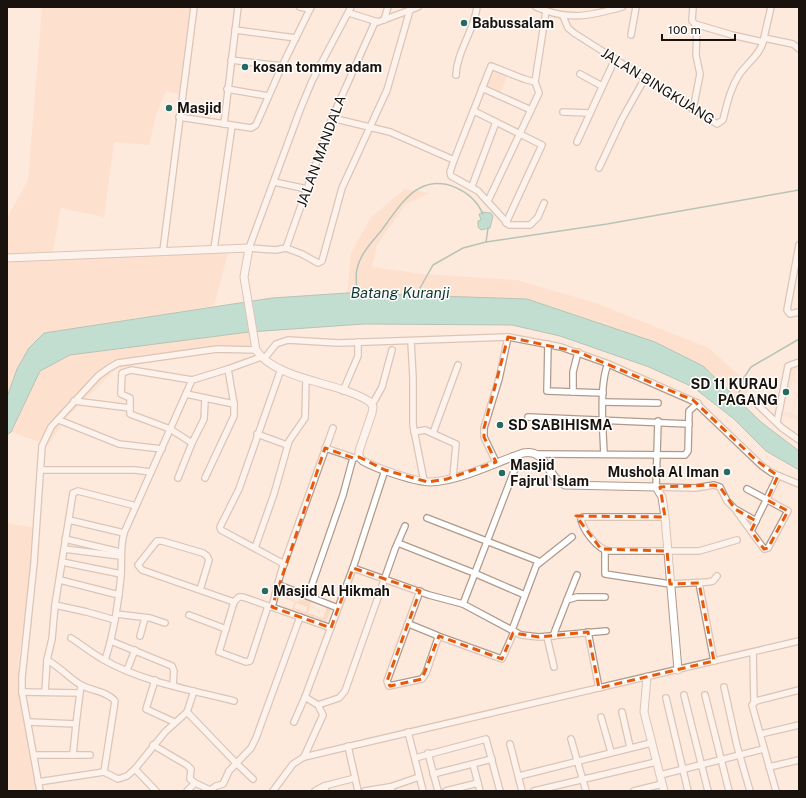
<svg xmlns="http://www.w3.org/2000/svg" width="806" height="798" font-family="'Public Sans',sans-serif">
<rect width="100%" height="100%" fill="#feeadd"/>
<g fill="#fadbc6" fill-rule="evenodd">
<path d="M799 364V368L793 378 799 382 792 381 790 391 799 393V398L796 397 795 405 799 408 794 406 792 414 799 416V420L780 415 789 369ZM788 392 796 394 791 413 783 411Z"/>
<path d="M280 585 333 603 326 623 274 605ZM283 588 301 595 298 602 281 595ZM280 596 295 602 292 609 277 604ZM313 598 328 604 325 612 310 606ZM296 603 307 607 306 612 294 608ZM310 607 325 612 323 618 308 613Z"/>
</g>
<g fill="#fdd6bb">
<polygon points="42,7 190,7 179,94 166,91 157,111 149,145 114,142 104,217 61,208 52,254 162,248 229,249 214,306 44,333 17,369 7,397 7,218 28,180"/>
<polygon points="493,68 508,75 500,93 484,86"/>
<polygon points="405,189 430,193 406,204 377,245 372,267 423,274 517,280 596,303 709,348 752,387 739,401 703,366 527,299 347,293 351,254 370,218"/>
<polygon points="249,332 252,349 186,355 116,369 70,414 48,445 11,432 40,371 70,355"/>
<polygon points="7,523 37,528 18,665 41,791 7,791"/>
</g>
<g fill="#7ad0c0" stroke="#5d978a">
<polygon points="483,212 491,213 493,216 490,228 481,230 478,227 478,221 481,220 479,214"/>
<polygon points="347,293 527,299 655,342 703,366 761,422 799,451 799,470 766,451 734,419 693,387 649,367 560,336 512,325 364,324 249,332 70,355 40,371 11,432 7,435 7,397 17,369 29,348 44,333 272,298"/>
</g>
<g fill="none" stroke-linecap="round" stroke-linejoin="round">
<g stroke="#5d978a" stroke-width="1.5">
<polyline points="486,242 488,228"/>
<path d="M357 293C357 286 355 276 357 269 360 254 372 242 381 231 391 218 405 195 420 188 443 176 473 191 483 214"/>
<polyline points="420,294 420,288 433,265 463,248 486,242 607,224 799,190"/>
<polyline points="737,400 743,379 751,367 799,339"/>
</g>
<g stroke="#b09a8b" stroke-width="8">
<g id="minor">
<polyline points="300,7 310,9"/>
<polyline points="351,7 312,81 300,110 249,248 276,250 286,248 332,118 375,22"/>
<path d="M536 7C568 21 590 16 622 7"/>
<polyline points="693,7 692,21 695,24 732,35 763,42 771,7"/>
<polyline points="349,13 378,22 418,7"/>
<path d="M563 16 568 28 574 33 717 124 723 120C727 104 730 89 739 75 746 64 760 55 763 42"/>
<polyline points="384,20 388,7"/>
<polyline points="235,30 296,38"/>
<polyline points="631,35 636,7"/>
<polyline points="764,38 793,44 799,49"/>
<polyline points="231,60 282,66"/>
<polyline points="580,74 602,86"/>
<path d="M456 75C457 51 474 31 477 7"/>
<polyline points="482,88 531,110"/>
<polyline points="227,89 268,96"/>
<polyline points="693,110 700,74 696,55 697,25"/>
<polyline points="474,111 542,145 506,223"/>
<polyline points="563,112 589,113"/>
<polyline points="179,117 251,128 256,125 282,66 311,7"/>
<polyline points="332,118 390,132 454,160 450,172 451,176 478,191 509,225 530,225 538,217 544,203"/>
<polyline points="224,124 238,7"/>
<polyline points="577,142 615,59"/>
<polyline points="454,160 491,66 524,79 535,82"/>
<polyline points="599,168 622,119 645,78"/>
<polyline points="274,182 307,189"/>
<polyline points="472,186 496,122"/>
<polyline points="488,201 539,93 535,82 546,11"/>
<polyline points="799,245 787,310 790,314 799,312"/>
<polyline points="286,248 302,254 318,263 322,261 342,188 387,90 410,10"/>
<polyline points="214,249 232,126"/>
<polyline points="163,251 194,7"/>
<polyline points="411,341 413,378 413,425 424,481"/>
<polyline points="548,344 547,391 603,393"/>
<polyline points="264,359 276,344 288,340 338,343 508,337 561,347 606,363 695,402 762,466 772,473 799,484"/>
<polyline points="281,369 239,489 220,527 221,530 284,564"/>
<polyline points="343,391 358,356 358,342"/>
<polyline points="573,392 573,372 578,352"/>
<polyline points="186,394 234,404"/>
<polyline points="74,401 130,408"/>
<polyline points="754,401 782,428 799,440"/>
<polyline points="603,402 658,403"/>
<polyline points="372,405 382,387 392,350"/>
<polyline points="528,417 689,424"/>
<polyline points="59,420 119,444 162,449"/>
<polyline points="658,421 656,487 695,488 714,485 720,487 727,501 735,509 756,521"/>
<polyline points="777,422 788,366 799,362"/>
<polyline points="414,432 425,430 456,444 453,477"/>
<polyline points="433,433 458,365"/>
<polyline points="257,434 287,445"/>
<polyline points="192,443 204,419 205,400"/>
<polyline points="325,448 355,458"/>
<polyline points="538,454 685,455 688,451 689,411 698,403"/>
<path d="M604 454C603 431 599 384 608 364"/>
<polyline points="496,462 484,437 484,428 499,379 508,337"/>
<polyline points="41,470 135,470 151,472"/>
<polyline points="178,478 192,443 170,429 130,414 130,398 121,394 122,373 131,370 192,380 228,369 261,357"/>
<polyline points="205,478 234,416 234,404 228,369"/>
<polyline points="737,512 764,549 768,548 788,511 747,489"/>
<path d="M665 517H583L581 520C584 531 597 549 609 551H699L737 540"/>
<polyline points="427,518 538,561 512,630"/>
<polyline points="69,520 124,533"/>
<polyline points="751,531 778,476"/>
<polyline points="65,539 120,552"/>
<polyline points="398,543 474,573 525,595"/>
<polyline points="255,548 274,494 289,441 305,418 306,379"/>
<polyline points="64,549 120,556"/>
<polyline points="605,550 605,574 670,584 708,582 713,581 717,576"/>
<polyline points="62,562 121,574"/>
<polyline points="538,564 572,537"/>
<polyline points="353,568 429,595 463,604 516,466 513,456"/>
<polyline points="60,580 119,595"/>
<polyline points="699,583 714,661"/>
<polyline points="279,585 338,608"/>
<polyline points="200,590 209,560 207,556 203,553 162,541 157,541 138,565 142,570 234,602"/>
<polyline points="308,596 343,495 353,458"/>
<polyline points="567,600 577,575"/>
<polyline points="463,604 521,635 539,637 606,631"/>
<polyline points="55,605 87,612 115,620"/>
<polyline points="268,606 250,661 246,662 219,652 234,602 239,597 243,597 331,628"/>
<polyline points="272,607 281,572 333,428"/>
<polyline points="116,614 150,618 165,623"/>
<polyline points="189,615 226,629"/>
<polyline points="409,624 436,635 438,638 426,673 422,679 389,686 387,681 420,591"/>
<polyline points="588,632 599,688"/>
<polyline points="140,636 145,618"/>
<polyline points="438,636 502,659 514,632"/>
<polyline points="553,636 567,600 577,597 605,597"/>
<polyline points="547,637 554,667"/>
<path d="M71 638C82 645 93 654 104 660 143 682 191 690 234 701"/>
<polyline points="111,641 172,666 174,671 173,685"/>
<polyline points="753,652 754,702"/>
<path d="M47 660C60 667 69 678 81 685 91 691 107 691 115 701L104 772 118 779 127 776 135 769 165 732 187 712 194 691"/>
<path d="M105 660C114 633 118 605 121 576 122 561 120 548 124 533L192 380"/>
<polyline points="127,670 135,650"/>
<polyline points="155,680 146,709 174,722"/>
<polyline points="724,687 737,746 750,791"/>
<polyline points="22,692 79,693"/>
<polyline points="45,692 47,660 52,639 55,605 73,493 78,491 136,506"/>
<polyline points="684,695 708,791"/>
<polyline points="705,695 729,791"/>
<polyline points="666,698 688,791"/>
<polyline points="318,705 339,698 345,691 395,549 405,526"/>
<polyline points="187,712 236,763 253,779"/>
<polyline points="622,712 630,747"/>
<polyline points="601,717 611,752"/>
<polyline points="29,722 76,724 81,685"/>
<polyline points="294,722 305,697"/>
<polyline points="408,732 423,791"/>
<polyline points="761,734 799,725"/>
<polyline points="571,739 586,791"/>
<polyline points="510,744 522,791"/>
<polyline points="153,745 187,765 191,769 190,779 195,783 187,791"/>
<polyline points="348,746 358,791"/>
<polyline points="428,753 438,791"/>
<polyline points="34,755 90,755"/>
<polyline points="73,755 76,724"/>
<polyline points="304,757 323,715 318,705 305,697 353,568 385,470"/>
<polyline points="415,758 486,739 500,791"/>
<polyline points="473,764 480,791"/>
<polyline points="769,767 799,760"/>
<polyline points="135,769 156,791"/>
<polyline points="433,774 492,759"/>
<polyline points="660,775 764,749"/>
<polyline points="519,776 651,743"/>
<polyline points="38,782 104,772"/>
<polyline points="195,783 210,790"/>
<polyline points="390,787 419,777"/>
<polyline points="40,791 22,692 22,677 34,563 42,446 51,427 98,376 109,368 118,363 217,349 256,350"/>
<polyline points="209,791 216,786 223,784 229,771 251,748 256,738 300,617"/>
<polyline points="273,791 293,764 304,757 799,641"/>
<polyline points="315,791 324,786"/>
<polyline points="326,791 324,786 355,778"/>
<polyline points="365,791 389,787 392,791"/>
<polyline points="446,791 478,783"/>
<polyline points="534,791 656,762"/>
<polyline points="634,791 662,784"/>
<polyline points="776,791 752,705 756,701 799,690"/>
</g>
</g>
<g stroke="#b09a8b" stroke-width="9">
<g id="tertiary">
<path d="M7 258 249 248 244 277 256 350C277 381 341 382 370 402L373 407 372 413 359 451V457L363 461C377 469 416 482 431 482 462 480 494 463 523 453 547 448 546 477 565 485L656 487 662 497 665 517 678 670"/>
<polyline points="647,677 644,712 664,791"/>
</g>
</g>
<use href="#minor" stroke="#fff" stroke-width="5.5"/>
<use href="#tertiary" stroke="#fff" stroke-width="7"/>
</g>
<path d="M0 0H806V798H0ZM508 337 578 352 693 400 757 461 778 476 767 500 788 511 768 548 764 549 751 531 756 521 735 509 720 487 714 485 660 487 665 517 576 516 601 549 667 551 670 584 699 583 714 661 599 688 588 632 539 637 513 633 502 659 439 636 422 679 390 686 387 681 420 591 353 568 331 628 272 607 325 448 353 458 359 457 385 470 428 482 447 479 496 462 484 437V428Z" fill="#feeadd" fill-opacity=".55" fill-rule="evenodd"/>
<path fill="none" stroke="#e8590c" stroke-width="3" stroke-dasharray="8 5" stroke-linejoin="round" d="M508 337 578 352 693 400 757 461 778 476 767 500 788 511 768 548 764 549 751 531 756 521 735 509 720 487 714 485 660 487 665 517 576 516 601 549 667 551 670 584 699 583 714 661 599 688 588 632 539 637 513 633 502 659 439 636 422 679 390 686 387 681 420 591 353 568 331 628 272 607 325 448 353 458 359 457 385 470 428 482 447 479 496 462 484 437V428Z"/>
<g fill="#256b60" stroke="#fff" stroke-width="1.5">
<circle cx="464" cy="23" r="4"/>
<circle cx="245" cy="67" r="4"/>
<circle cx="169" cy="108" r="4"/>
<circle cx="786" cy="392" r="4"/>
<circle cx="500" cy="425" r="4"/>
<circle cx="727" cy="472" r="4"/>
<circle cx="502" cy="473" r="4"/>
<circle cx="265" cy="591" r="4"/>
</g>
<g text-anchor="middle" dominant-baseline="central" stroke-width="3" stroke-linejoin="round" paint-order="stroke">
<g font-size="14" font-weight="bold" fill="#1a120c" stroke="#fff" text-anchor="start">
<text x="472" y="23">Babussalam</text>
<text x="253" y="67">kosan tommy adam</text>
<text x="177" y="108">Masjid</text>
<text x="778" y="384" text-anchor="end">SD 11 KURAU<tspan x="778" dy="16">PAGANG</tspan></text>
<text x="508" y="425">SD SABIHISMA</text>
<text x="510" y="465">Masjid<tspan x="510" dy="16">Fajrul Islam</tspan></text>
<text x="719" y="472" text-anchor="end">Mushola Al Iman</text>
<text x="273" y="591">Masjid Al Hikmah</text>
</g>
<g font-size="14" fill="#1a120c" stroke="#fff">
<text transform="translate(658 86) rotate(32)">JALAN BINGKUANG</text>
<text transform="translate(321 151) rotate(-70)">JALAN MANDALA</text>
</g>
<g font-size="15" font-style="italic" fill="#103932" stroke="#fff">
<text x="400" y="292">Batang Kuranji</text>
</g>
</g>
<rect width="806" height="798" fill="none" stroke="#1a120c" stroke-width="16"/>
<path d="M662 34v6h73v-6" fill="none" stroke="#1a120c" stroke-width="2"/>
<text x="668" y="34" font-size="12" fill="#1a120c" stroke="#ffffff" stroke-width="3" paint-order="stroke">100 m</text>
</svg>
